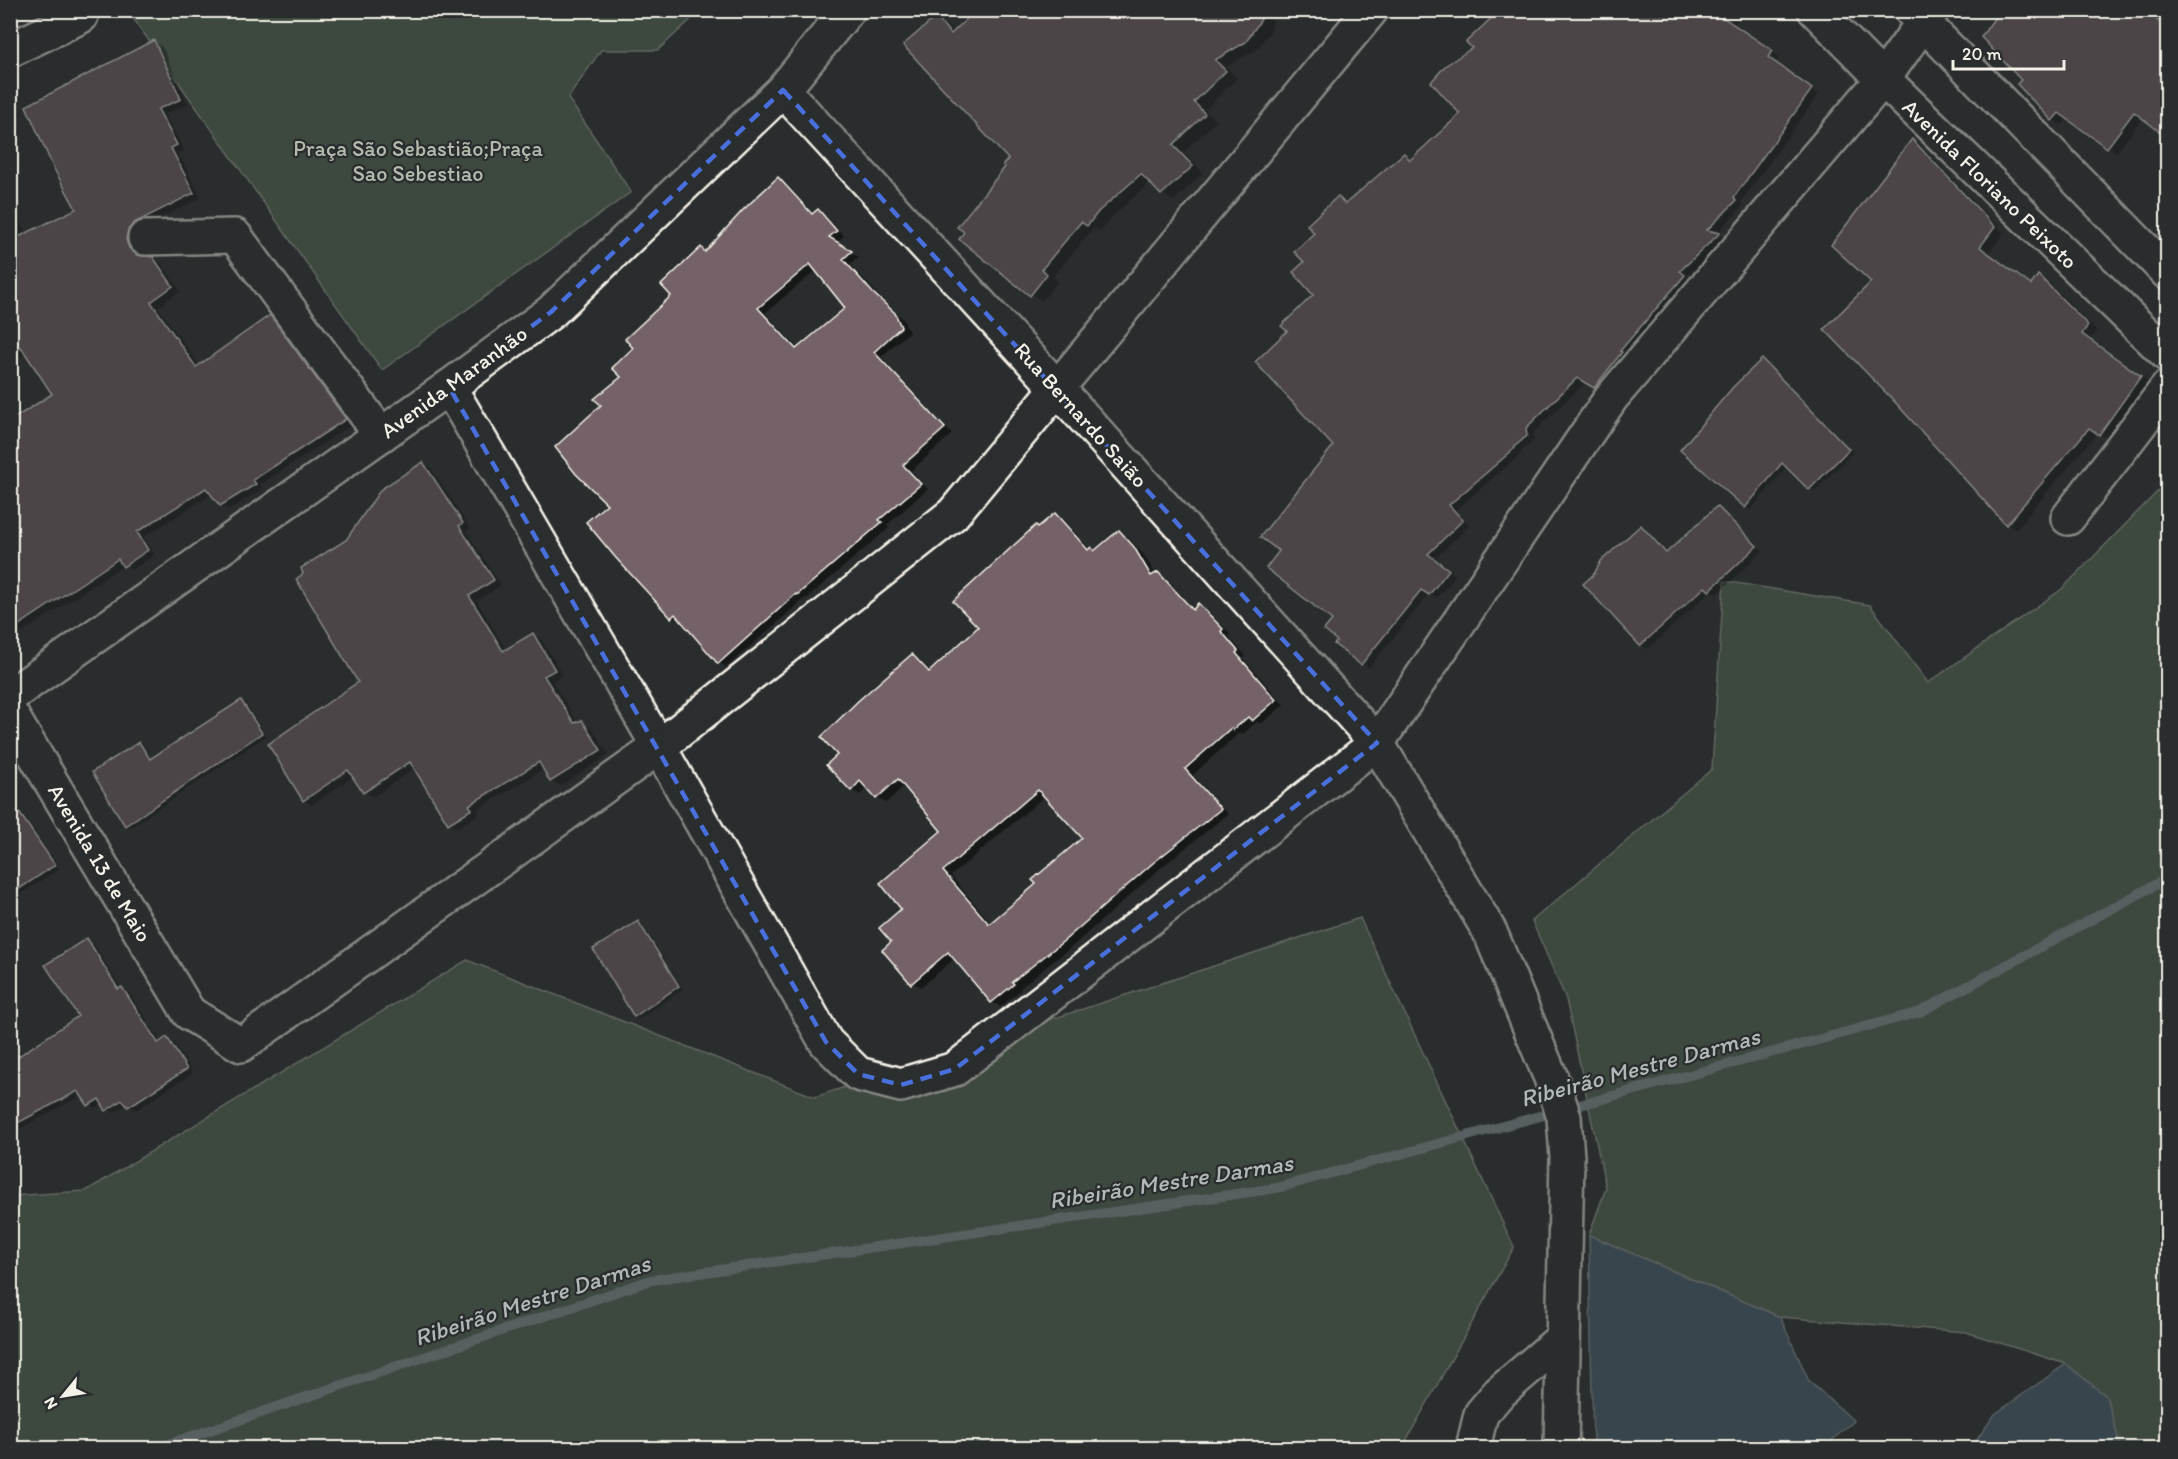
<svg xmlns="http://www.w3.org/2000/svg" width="2178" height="1459" font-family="Itim,sans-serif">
<rect width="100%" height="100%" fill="#2a2d2e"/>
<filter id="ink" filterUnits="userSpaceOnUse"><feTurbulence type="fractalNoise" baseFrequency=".0167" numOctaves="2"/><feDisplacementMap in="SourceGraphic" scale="12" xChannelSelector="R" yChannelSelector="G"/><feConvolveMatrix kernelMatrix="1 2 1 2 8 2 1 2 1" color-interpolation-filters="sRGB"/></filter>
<g filter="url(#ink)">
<g fill="#546954" stroke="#a4ad9e" stroke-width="1.5">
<polygon points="128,11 700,11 658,50 601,50 568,98 631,192 382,370"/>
<polygon points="2167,482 2167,1448 2121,1448 2106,1396 2066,1364 1966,1332 1780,1317 1589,1235 1606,1188 1566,999 1532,921 1712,769 1724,581 1870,605 1928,683 2062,589"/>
<polygon points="1360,918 1514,1247 1402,1448 11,1448 11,1196 86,1191 467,960 815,1097"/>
</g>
<g fill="#4e6271" stroke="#909ba1" stroke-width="1.5">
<polygon points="1589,1235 1780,1317 1809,1381 1854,1421 1823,1448 1593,1448"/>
<polygon points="2066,1364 2106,1396 2121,1448 1971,1448 1995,1414"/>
</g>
<g fill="#0007" fill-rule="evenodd">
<polygon points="1263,10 1273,22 1270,32 1258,49 1226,67 1237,78 1205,110 1216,121 1184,152 1203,173 1174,201 1162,194 1151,182 1111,218 1100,231 1094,228 1053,277 1058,281 1042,301 1030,294 1010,159 936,19 948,26 955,33"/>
<polygon points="1502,10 1745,10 1733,26 1780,57 1775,63 1819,94 1741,202 1743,206 1716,234 1727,239 1687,276 1692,280 1603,391 1586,382 1533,433 1534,440 1521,452 1522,453 1456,510 1470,525 1434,559 1456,575 1437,598 1429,594 1369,668 1362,664 1339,640 1334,620 1281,551 1335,446 1289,331 1315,295 1306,262 1317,233 1338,198 1347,204 1404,155 1412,160 1463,115 1474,49"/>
<polygon points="2002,10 2168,10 2168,135 2143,117 2117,152 2068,118 2062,125 2053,120 2019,84 2023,80"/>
<polygon points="154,42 162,47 188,104 165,114 184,150 178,153 201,198 144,226 134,244 140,257 153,258 161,263 180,291 158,307 200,366 270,317 278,322 353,424 260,485 263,489 229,510 221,505 212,494 144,537 155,555 132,570 124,565 14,638 10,636 10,423 54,395 27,353 10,364 10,202 27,235 67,295"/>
<polygon points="1912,141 1921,146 2004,233 1988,254 2032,286 2039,277 2048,282 2097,331 2090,340 2149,382 2109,439 2098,432 2016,529 2007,524 1895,400 1873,281"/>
<path d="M778 179 786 184 814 214 818 211 826 216 844 236 836 243 859 257 850 264 882 299 903 319 909 332 881 357 952 434 911 471 928 489 887 525 889 528 806 599 805 598 727 667 719 663 682 620 680 621 672 616 609 504 603 406 623 378 635 348 674 297 701 249 706 252ZM817 270 847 308 799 349 765 313Z"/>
<polygon points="1762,361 1853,452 1815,491 1787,466 1751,510 1746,507"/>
<polygon points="423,463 431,468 470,528 466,531 501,585 477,601 507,651 533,635 541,639 563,675 552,681 578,723 582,722 591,727 609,755 560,786 551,781 544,769 477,810 479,814 457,828 449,823 415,768 373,797 364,792 354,776 312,805 304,800 360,682 347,541"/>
<polygon points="1717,508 1724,512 1763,551 1717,594 1711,591 1648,649 1641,645 1641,527 1648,531 1668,553"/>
<path d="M1055 515 1064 520 1090 550 1096 551 1120 532 1128 537 1143 554 1156 575 1158 574 1167 579 1195 610 1199 605 1207 610 1231 635 1229 637 1246 656 1243 658 1284 705 1261 724 1257 722 1243 734 1240 732 1193 775 1228 814 1162 867 1074 945 1020 988 1021 989 1001 1007 992 1002 955 958 921 987 912 982 893 942 904 909 943 831 905 785 886 803 877 798 868 787 860 795 852 790 829 765 839 756 912 656 921 661 931 672 980 628 1039 529ZM1045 796 1084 838 1038 884 992 924 951 876Z"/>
<polygon points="241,701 246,704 266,736 131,827 126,824 139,744 144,747 152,759"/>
<polygon points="11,802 17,805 59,869 10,901"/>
<polygon points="638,922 643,925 683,989 640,1019 635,1016"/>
<polygon points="87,940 94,944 121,989 129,992 161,1043 167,1039 174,1043 193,1073 136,1110 128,1104 114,1113 107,1109 104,1104 96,1108 89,1104 83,1095 10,1134 10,1042 18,1046 23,1055 80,1017"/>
<polygon points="10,1171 16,1182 10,1185"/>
</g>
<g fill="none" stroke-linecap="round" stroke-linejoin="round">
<polyline stroke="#909ba1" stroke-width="10" points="157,1448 651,1280 1277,1188 1920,1012 2168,878"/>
</g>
<g fill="#746268" stroke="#f4f1e8" stroke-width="1.5" fill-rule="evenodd">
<polygon points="976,10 1267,10 1246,42 1215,60 1226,71 1194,102 1205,114 1173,145 1193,166 1161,195 1141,174 1099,211 1087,226 1081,222 1042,269 1047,274 1030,296 959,239 964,232 957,227 1005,167 1003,165 1008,159 903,45 936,17 951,34"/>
<polygon points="1500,10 1712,10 1773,51 1768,57 1812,89 1734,197 1736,201 1707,230 1720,233 1680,271 1685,275 1620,351 1622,352 1594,388 1577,378 1526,428 1527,436 1514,447 1515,448 1449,505 1463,520 1428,554 1449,570 1429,595 1421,590 1361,665 1334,644 1337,641 1324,630 1332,620 1266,568 1279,551 1260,537 1333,446 1255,362 1287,331 1281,326 1313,295 1293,272 1304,262 1294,252 1314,233 1307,225 1338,196 1345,204 1404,153 1410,160 1460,114 1431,82 1445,66 1472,48 1466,42"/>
<polygon points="2000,10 2143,10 2168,28 2168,138 2134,112 2107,148 2059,113 2052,121 2017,84 2021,80 1981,37"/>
<polygon points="154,40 181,99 158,109 177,145 171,148 194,193 136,222 128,230 126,239 129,248 137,255 153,257 173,286 151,302 196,367 270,315 346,419 253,480 256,484 220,506 206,488 137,532 148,550 123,567 118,559 10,631 10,421 52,394 21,347 10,354 10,241 76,209 53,167 26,106"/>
<polygon points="1912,139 1995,227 1980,247 2031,285 2038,275 2088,325 2082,334 2141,376 2099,435 2089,428 2006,525 1894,401 1824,329 1871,282 1831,245"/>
<path d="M778 177 812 214 818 209 837 231 829 237 852 251 843 259 873 293 895 313 901 327 874 352 945 428 903 465 921 484 879 520 882 522 797 595 796 594 718 664 675 614 671 618 615 557 586 522 607 504 576 474 555 447 601 405 594 399 621 377 612 368 633 348 625 339 671 296 661 285 701 247 705 252 743 210ZM810 264 845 308 796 349 758 308Z"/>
<polygon points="1762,359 1849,449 1809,490 1782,463 1745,508 1680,450 1733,387"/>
<polygon points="423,462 463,523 459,526 494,580 469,596 503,651 533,633 555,670 544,676 574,723 582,720 601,750 550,782 539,762 469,805 472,809 448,824 410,762 363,793 348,770 303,801 268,744 358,682 296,579 303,574 301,568 346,540 381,489"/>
<polygon points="1717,506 1757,546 1709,591 1705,587 1640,646 1583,584 1594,574 1601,561 1641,525 1666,553"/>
<path d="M1055 513 1088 550 1091 547 1094 551 1119 530 1134 547 1151 576 1158 572 1193 610 1198 603 1223 629 1221 631 1238 651 1236 653 1276 700 1252 721 1248 717 1233 730 1231 728 1185 769 1221 809 1153 863 1065 940 1012 982 1014 984 991 1003 948 952 911 984 882 950 891 942 879 928 901 909 880 883 941 831 898 779 876 799 860 781 851 791 826 765 837 755 821 737 859 700 912 654 929 672 978 627 953 601 1036 525 1038 527ZM1038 790 1082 838 1032 880 1036 884 989 924 943 871Z"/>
<polygon points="241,700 262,733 125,826 92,772 139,742 150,759"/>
<polygon points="10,799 55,865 10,895"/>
<polygon points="638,921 679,986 634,1017 593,949"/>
<polygon points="87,938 118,989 122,987 158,1043 167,1037 187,1069 128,1107 122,1100 106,1111 99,1099 88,1106 78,1091 10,1127 10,1062 78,1016 45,965"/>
</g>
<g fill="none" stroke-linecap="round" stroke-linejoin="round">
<g stroke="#f4f1e8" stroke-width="38">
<g id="minor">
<polyline points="1815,10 1883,79 2168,355"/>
<polyline points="1911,10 2168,273"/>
<polyline points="10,50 81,16"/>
<polyline points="783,90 1058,389 1377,743 1490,932 1551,1078 1564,1117 1567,1157 1561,1448"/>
<polyline points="145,238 235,236 381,435"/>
<polyline points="449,387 659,747 826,1042 858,1074 901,1085 955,1069 1377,743 1611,398 1883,79 1932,10"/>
<polyline points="2068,518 2168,387"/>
<polyline points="10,696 449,387 551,312 783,90 848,10"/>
<polyline points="10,713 189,1013 241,1045 659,747 953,514 1371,10"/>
<polyline points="1473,1448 1481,1414 1498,1394 1563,1338"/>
</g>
</g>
<use href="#minor" stroke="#2a2d2e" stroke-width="33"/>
</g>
</g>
<path d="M0 0H2178V1459H0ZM783 90 1377 743 955 1069 901 1085 858 1074 826 1042 449 387 551 312Z" fill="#2a2d2e" fill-opacity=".55" fill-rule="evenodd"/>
<path fill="none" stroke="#486fdb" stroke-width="4.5" stroke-dasharray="12 8" stroke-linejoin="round" d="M783 90 1377 743 955 1069 901 1085 858 1074 826 1042 449 387 551 312Z"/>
<g text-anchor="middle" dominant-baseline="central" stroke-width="4.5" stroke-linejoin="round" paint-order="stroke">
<g font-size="22" fill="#b4bbad" stroke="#2a2d2e">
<text x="418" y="148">Praça São Sebastião;Praça<tspan x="418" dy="25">Sao Sebestiao</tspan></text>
</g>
<g font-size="22" fill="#f4f1e8" stroke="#2a2d2e">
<text transform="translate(1990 184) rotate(44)">Avenida Floriano Peixoto</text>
<text transform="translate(454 382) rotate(-36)">Avenida Maranhão</text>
<text transform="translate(1081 415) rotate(48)">Rua Bernardo Saião</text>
<text transform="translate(100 863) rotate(59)">Avenida 13 de Maio</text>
</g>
<g font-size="24" font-style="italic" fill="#b2b8b8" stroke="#2a2d2e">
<text transform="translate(1640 1067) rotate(-15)">Ribeirão Mestre Darmas</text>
<text transform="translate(1171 1181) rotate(-9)">Ribeirão Mestre Darmas</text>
<text transform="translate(532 1300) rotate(-18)">Ribeirão Mestre Darmas</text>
</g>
</g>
<rect width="2178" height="1459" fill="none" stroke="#2a2d2e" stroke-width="36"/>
<rect x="18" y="18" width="2142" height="1423" fill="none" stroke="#f4f1e8" stroke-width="2" filter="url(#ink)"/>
<g transform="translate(63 1396) rotate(240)" stroke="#2a2d2e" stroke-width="4.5" paint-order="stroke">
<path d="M0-4.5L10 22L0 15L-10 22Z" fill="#f4f1e8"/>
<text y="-9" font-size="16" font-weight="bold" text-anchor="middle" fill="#f4f1e8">N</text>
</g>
<path d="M1953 60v9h111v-9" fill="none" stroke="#f4f1e8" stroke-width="3"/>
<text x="1962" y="60" font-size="18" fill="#f4f1e8" stroke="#2a2d2e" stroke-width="4.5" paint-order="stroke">20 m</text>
</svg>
